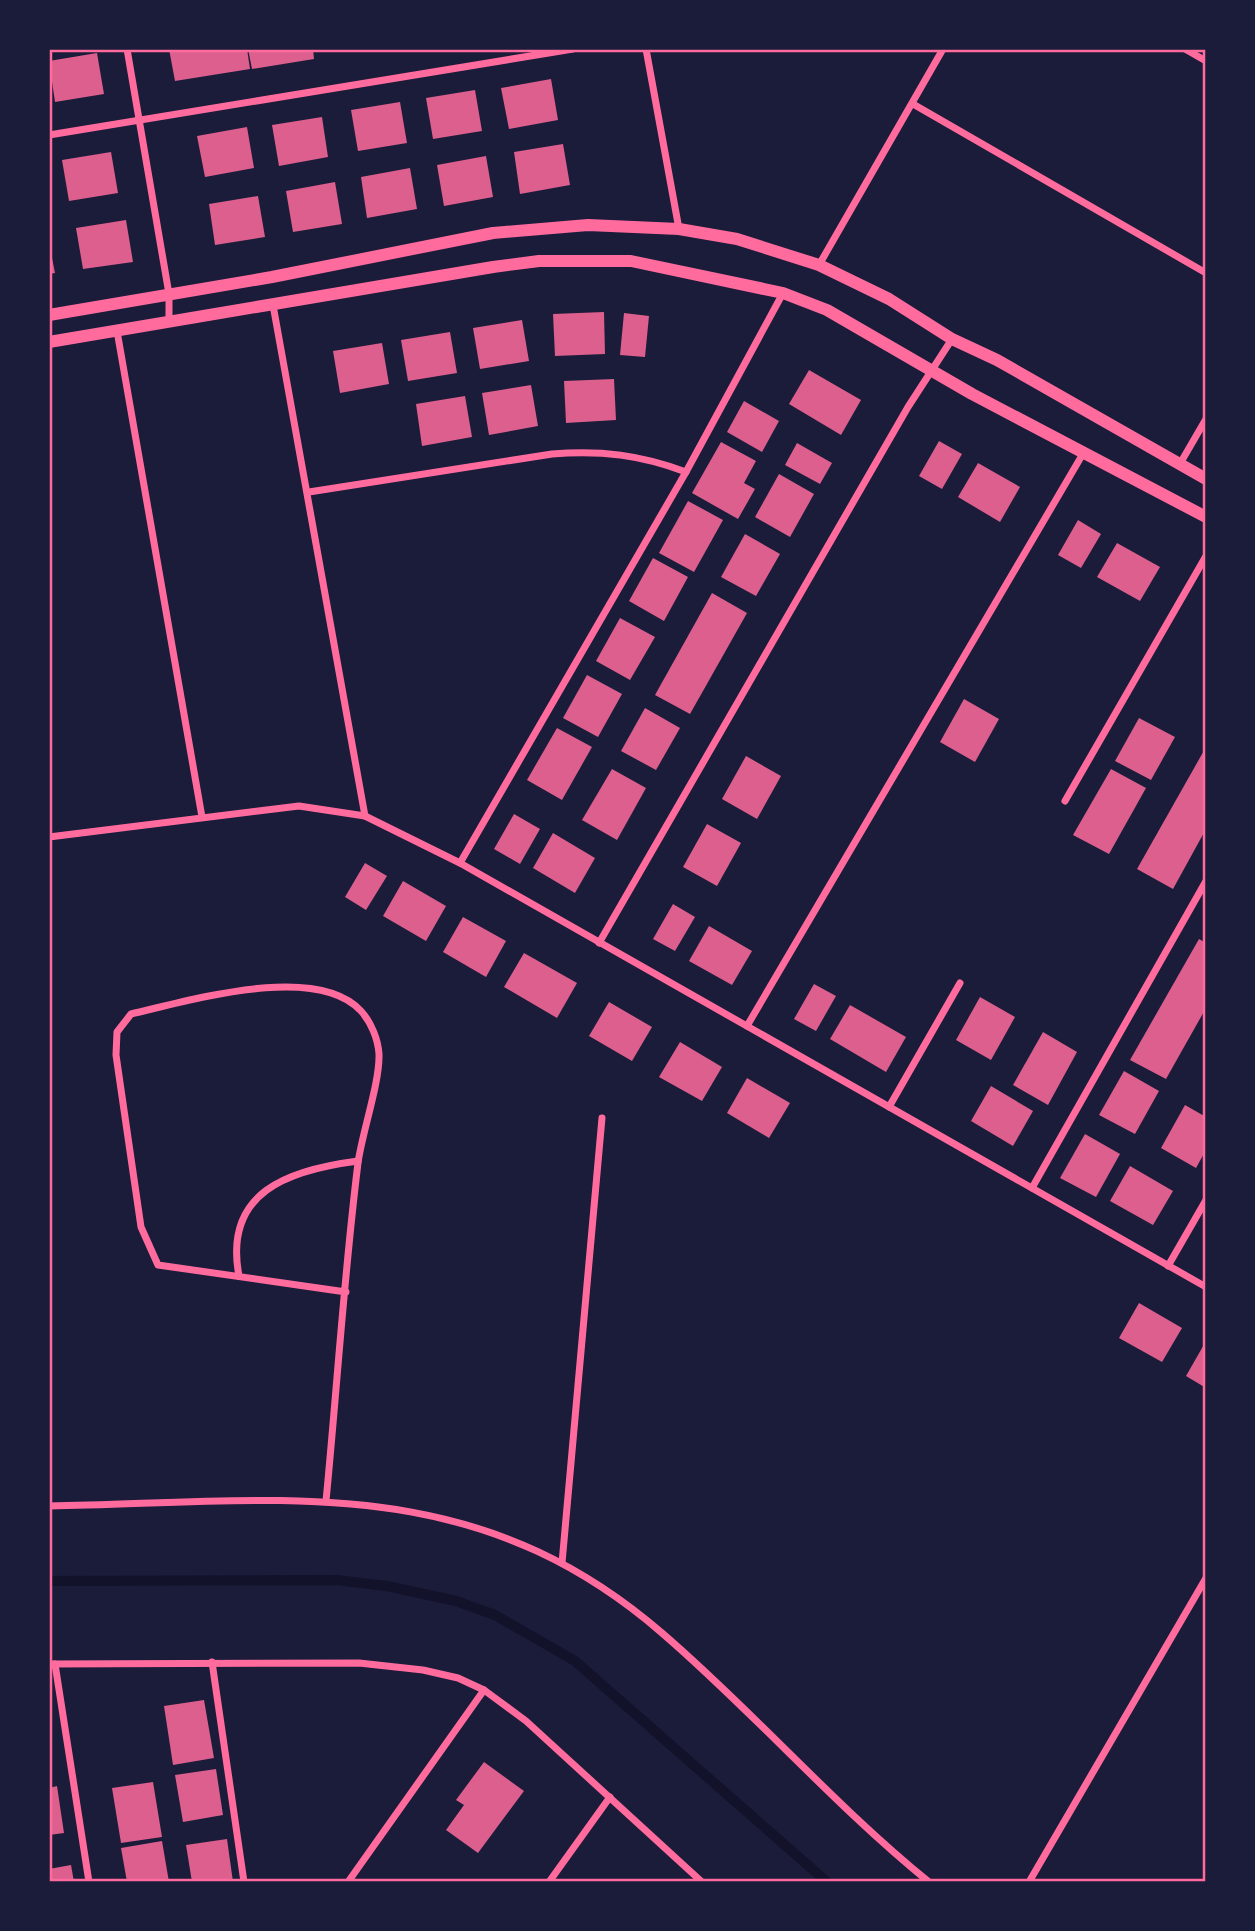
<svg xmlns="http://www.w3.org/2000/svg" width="1255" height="1931" font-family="'Titillium Web',sans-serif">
<rect width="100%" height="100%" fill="#1b1b3a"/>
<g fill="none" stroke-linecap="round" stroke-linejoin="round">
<polyline stroke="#12122b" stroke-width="10" points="49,1581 336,1580 387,1586 456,1601 495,1615 575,1661 827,1882"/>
</g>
<g fill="#dd5f8e">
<polygon points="169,49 247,49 250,69 175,81"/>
<polygon points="248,49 313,49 314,59 252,69"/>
<polygon points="97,53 104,94 55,102 49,61"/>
<polygon points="551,79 558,120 509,129 501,88"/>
<polygon points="475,90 482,131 433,139 426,98"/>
<polygon points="400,102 407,143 358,151 351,110"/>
<polygon points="322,117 328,157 279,166 272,125"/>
<polygon points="247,127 254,168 205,177 197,136"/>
<polygon points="563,144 570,185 520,194 514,152"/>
<polygon points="111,152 118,193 69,201 62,160"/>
<polygon points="486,156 493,197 444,206 437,165"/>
<polygon points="410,168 417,209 367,218 361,177"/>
<polygon points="335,182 342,224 293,232 286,191"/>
<polygon points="258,196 265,237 215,245 209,204"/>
<polygon points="126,220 133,262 83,269 76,228"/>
<polygon points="49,243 55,273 49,274"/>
<polygon points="604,312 605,354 555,356 553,314"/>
<polygon points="624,313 649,316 645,357 620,355"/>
<polygon points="522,320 529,361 480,369 473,328"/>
<polygon points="450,332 457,373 408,381 401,340"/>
<polygon points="382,343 389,384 340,393 333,351"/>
<polygon points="809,370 861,400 841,435 789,404"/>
<polygon points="614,379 616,420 566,423 564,381"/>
<polygon points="531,385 538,426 489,435 482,393"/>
<polygon points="465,396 472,437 422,446 416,404"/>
<polygon points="744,401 779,421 762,452 727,432"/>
<polygon points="939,441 962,454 942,489 919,476"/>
<polygon points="721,442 756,461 744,483 755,489 738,519 692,493"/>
<polygon points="797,443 832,463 820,484 785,465"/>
<polygon points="978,463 1020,487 1000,522 958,497"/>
<polygon points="779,474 814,494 790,537 755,517"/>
<polygon points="688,501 723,520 694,572 659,553"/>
<polygon points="1078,520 1101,534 1081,568 1058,555"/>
<polygon points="745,534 780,554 756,596 721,577"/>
<polygon points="1117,543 1160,567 1140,601 1097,577"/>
<polygon points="653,558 688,577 664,621 629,601"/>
<polygon points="712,593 747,613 690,714 655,695"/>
<polygon points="620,618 655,637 630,680 596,661"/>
<polygon points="587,675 622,694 598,737 563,718"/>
<polygon points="964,699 999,719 975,762 940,742"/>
<polygon points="645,708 680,728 656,770 621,751"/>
<polygon points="1139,718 1175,737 1151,780 1115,761"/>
<polygon points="557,728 592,747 562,800 527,780"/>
<polygon points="1206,747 1206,829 1173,889 1137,869"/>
<polygon points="746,756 781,776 757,819 722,799"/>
<polygon points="612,769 646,788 617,840 582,820"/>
<polygon points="1111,769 1146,788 1109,854 1073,835"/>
<polygon points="514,814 540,829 520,864 494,849"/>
<polygon points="707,824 741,843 717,886 683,867"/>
<polygon points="553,833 595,858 575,893 533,868"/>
<polygon points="365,863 387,876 366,910 345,897"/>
<polygon points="403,881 446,906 426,941 383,916"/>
<polygon points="673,904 695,917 675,951 653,939"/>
<polygon points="463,917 506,941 486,977 443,952"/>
<polygon points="709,926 752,951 732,985 689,961"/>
<polygon points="1199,939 1206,943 1206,1008 1166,1079 1130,1060"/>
<polygon points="524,953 577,983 557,1018 504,987"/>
<polygon points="814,984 836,996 816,1031 794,1019"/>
<polygon points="980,997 1015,1017 991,1060 956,1040"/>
<polygon points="609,1002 652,1027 632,1061 589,1036"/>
<polygon points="850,1005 906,1037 886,1072 830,1039"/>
<polygon points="1043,1032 1077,1052 1048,1105 1013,1085"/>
<polygon points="680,1042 722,1067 702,1101 659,1077"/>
<polygon points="1124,1071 1159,1091 1135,1134 1099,1115"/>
<polygon points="747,1078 790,1103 769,1138 727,1113"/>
<polygon points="991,1086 1033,1111 1013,1146 971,1121"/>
<polygon points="1185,1105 1206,1117 1206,1150 1196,1168 1161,1148"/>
<polygon points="1085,1134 1120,1154 1096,1197 1060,1178"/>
<polygon points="1130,1166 1173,1191 1153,1225 1110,1201"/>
<polygon points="1139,1303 1182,1328 1162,1362 1119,1338"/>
<polygon points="1206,1341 1206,1388 1186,1376"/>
<polygon points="204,1700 214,1758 173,1765 164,1706"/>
<polygon points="484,1762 524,1791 478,1853 446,1830 464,1805 456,1800"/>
<polygon points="216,1769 223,1815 183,1822 175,1775"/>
<polygon points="153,1782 162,1837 121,1843 112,1788"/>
<polygon points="57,1786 64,1833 49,1835 49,1788"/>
<polygon points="227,1839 233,1882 192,1882 186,1845"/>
<polygon points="162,1841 169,1882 127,1882 121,1848"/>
<polygon points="71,1865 74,1882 49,1882 49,1869"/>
</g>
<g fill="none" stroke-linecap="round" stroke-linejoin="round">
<g stroke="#ff6b9d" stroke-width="7">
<polyline points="127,49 169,294 169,322"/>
<polyline points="646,49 679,229"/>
<polyline points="1185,49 1206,61"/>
<polyline points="913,104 1206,273"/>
<polyline points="49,135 573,49"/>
<polyline points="819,265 943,49"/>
<polyline points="273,305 365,816"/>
<polyline points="117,331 202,817"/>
<polyline points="1181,462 1206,419"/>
<path d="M309 492 552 454C601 450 641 455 686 472"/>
<polyline points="1065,801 1206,556"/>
<polyline points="49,837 299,806 365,816 460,863 1206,1287"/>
<polyline points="460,863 686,472 783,293"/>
<polyline points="599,943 908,407 952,339"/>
<polyline points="747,1026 1084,452"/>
<polyline points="889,1107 960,983"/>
<polyline points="1032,1188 1206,881"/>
<polyline points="1168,1266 1206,1200"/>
<path d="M239 1276C223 1192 288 1170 358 1161"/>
<path d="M326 1501C337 1388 344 1275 358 1163 362 1133 380 1082 379 1054 378 1039 371 1022 361 1011 316 962 188 1001 131 1014L117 1032 116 1055 141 1227 158 1265 346 1292"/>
<path d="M49 1506C281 1502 471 1468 662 1633 754 1712 834 1805 929 1882"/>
<polyline points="562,1563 602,1118"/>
<polyline points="212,1662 244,1882"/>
<polyline points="49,1664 359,1663 423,1670 458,1678 484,1690 526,1721 702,1882"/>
<polyline points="55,1664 89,1882"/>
<polyline points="348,1882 484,1690"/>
<polyline points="549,1882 610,1797"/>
<polyline points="1029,1882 1206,1578"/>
</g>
<g stroke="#ff6b9d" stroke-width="12">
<polyline points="49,315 272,277 493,233 588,225 679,229 737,239 819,265 889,299 952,339 997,360 1206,479"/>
<polyline points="49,342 493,267 539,261 631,261 783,293 827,310 972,394 1206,517"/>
</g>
</g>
<rect width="1255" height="1931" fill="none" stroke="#1b1b3a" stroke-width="102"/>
<rect x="51" y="51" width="1153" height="1829" fill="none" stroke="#ff6b9d" stroke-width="2.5"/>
</svg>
